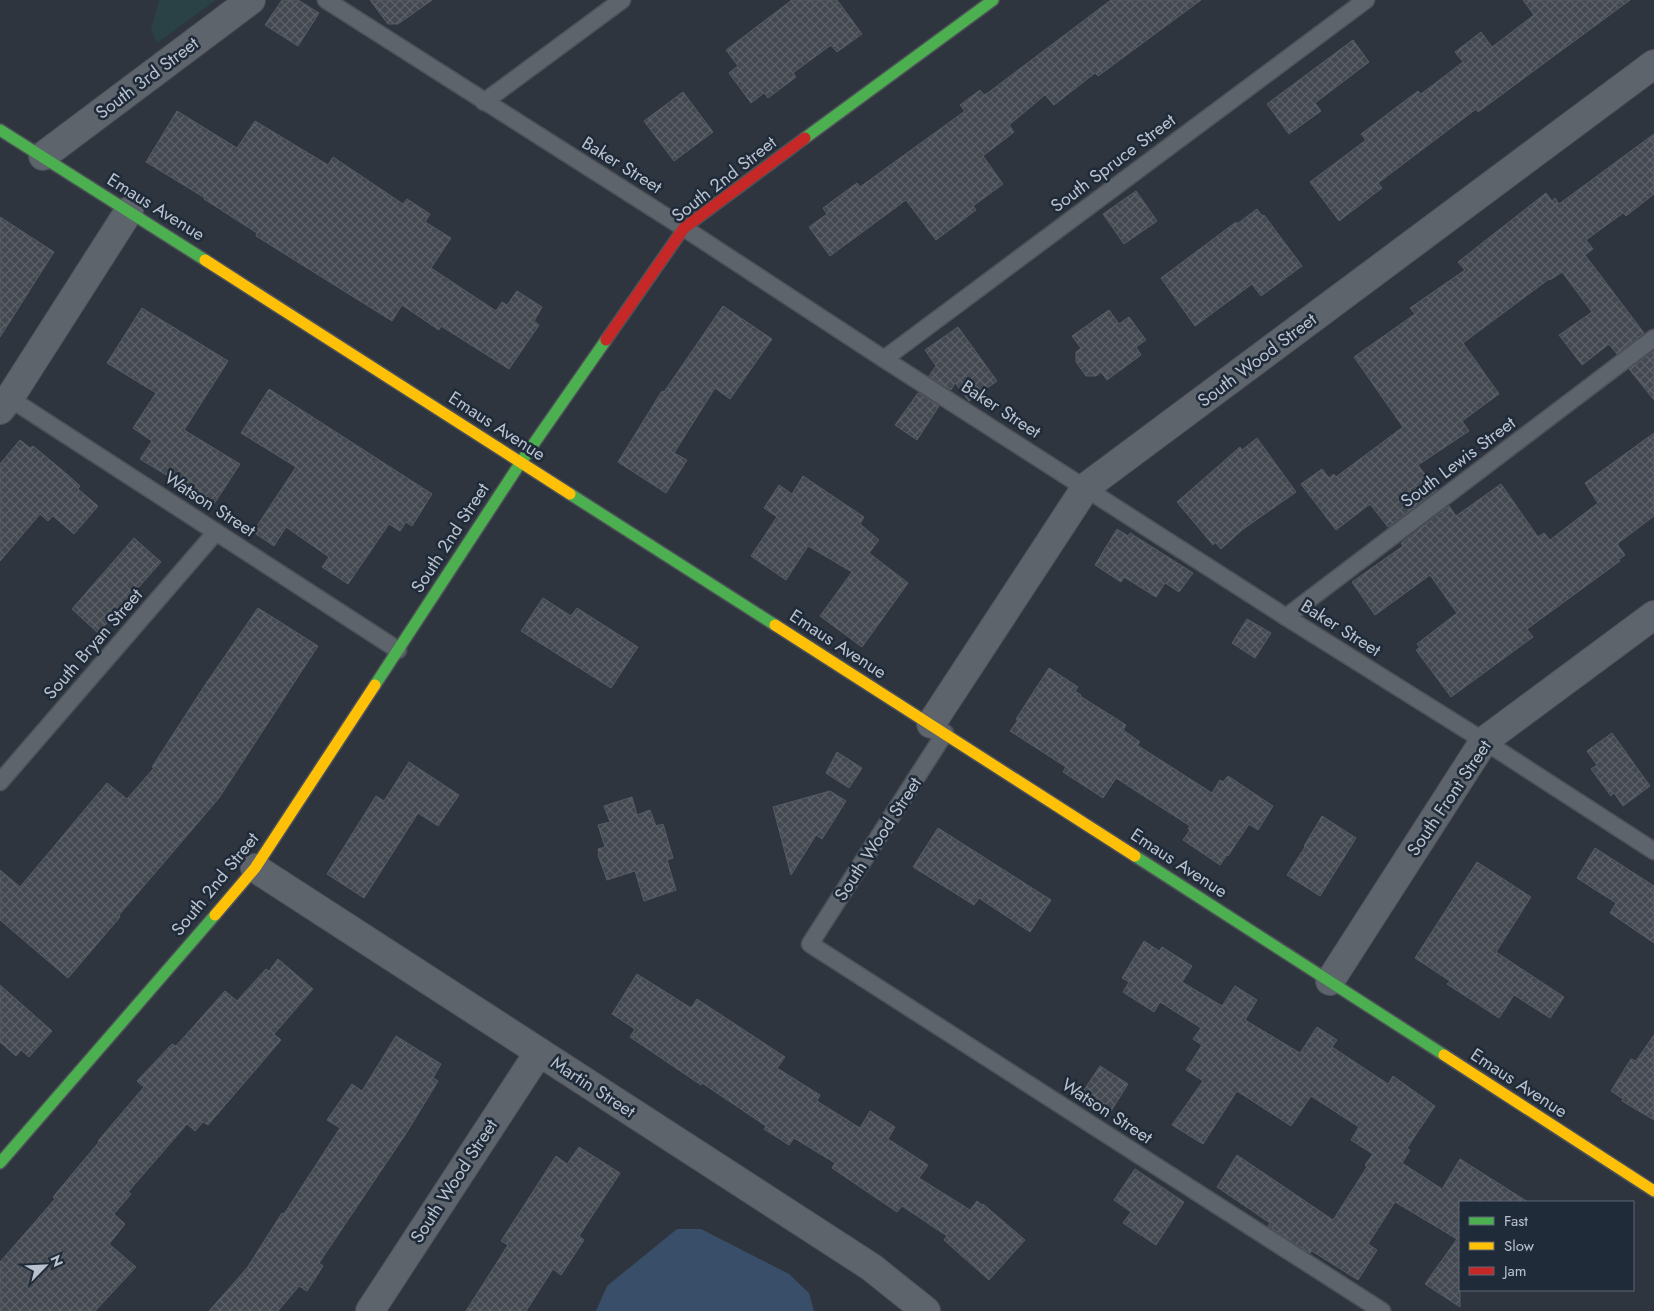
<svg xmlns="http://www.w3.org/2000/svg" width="1654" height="1311" font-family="Jost,sans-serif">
<defs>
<pattern id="building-cross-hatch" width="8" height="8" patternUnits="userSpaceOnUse" patternTransform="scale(1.25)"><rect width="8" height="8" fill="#444951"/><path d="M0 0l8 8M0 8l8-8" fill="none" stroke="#5d6269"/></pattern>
</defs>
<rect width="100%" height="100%" fill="#2e353e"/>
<polygon fill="#2a4145" points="159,0 216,0 157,43 151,30"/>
<polygon fill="#394e69" points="677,1229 701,1229 789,1274 809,1293 814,1311 596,1311 607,1286"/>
<g fill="url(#building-cross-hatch)" stroke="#565c65">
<polygon points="282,0 298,0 319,13 298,46 265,25"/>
<polygon points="370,0 432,0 398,24 388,24"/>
<polygon points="792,0 837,0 862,34 837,52 831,45 793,73 796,77 768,98 764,93 751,103 729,73 738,66 726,50"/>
<polygon points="1111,0 1201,0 1098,76 1095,73 1054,105 1045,95 1009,125 1014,132 983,156 1003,184 973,206 976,210 936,240 906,200 830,256 809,227 827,214 823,208 857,183 860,187 965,111 960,105 980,90 984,95 989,92"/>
<polygon points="1523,0 1630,0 1478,112 1476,109 1378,183 1382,188 1339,221 1310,182 1366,140 1361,134 1418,91 1421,94 1463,62 1455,52 1481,32 1492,47 1534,15"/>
<polygon points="1353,40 1369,62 1315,103 1321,111 1289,134 1267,104"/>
<polygon points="683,92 713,132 674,161 644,121"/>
<polygon points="177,111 237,148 255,121 328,165 333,157 403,204 407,199 430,214 425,222 451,238 431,268 496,311 502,302 507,305 517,291 542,307 534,321 539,325 509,369 441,326 439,330 402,305 392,321 256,236 257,233 204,199 205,198 146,162"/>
<polygon points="1654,134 1654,194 1626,216 1623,213 1586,240 1593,249 1585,255 1644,333 1617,354 1609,344 1582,365 1559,335 1592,312 1562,272 1550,280 1549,279 1463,343 1499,394 1462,421 1469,431 1418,465 1437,490 1388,527 1370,504 1336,530 1301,484 1322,469 1329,478 1334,474 1336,477 1403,427 1354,357 1415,314 1410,308 1465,270 1458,262 1546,193 1552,201 1555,198 1559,204"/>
<polygon points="1136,191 1157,221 1124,244 1103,214"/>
<polygon points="1257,209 1262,216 1264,215 1302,266 1261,296 1252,284 1195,326 1161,278 1236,222 1237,224"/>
<polygon points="0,217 54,252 0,337"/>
<polygon points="723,306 772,339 730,399 715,388 674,453 687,460 666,493 618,462 662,391 664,392"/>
<polygon points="142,308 228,361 184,430 240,464 214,504 140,459 152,441 133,428 156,393 107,363"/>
<polygon points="1109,310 1119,324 1129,317 1146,340 1136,347 1141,355 1107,380 1101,372 1096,376 1086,376 1076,362 1076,352 1081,348 1072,336"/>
<polygon points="958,327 997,381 969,401 955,383 951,390 929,376 936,366 925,350"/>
<polygon points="1654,351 1654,400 1629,369"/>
<polygon points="269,389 432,494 412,526 406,522 400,531 389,524 348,584 322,567 329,557 286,527 274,546 253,532 296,467 241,433"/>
<polygon points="918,393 939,406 917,440 895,425"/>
<polygon points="1654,433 1654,516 1617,544 1625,555 1618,560 1620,561 1527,629 1533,637 1451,697 1416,650 1420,647 1417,644 1457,613 1430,575 1375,615 1352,582 1403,546 1401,543 1449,506 1456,516 1501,484 1538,537 1544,533 1550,540 1598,503 1585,483"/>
<polygon points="1257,438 1296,492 1242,530 1221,549 1215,542 1213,545 1177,502 1240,447 1242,450"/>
<polygon points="20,440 30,448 33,446 68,475 80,486 78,489 98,506 74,534 53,516 48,521 40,514 0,561 0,464"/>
<polygon points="803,476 864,517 860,524 879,540 869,553 908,583 862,647 820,616 852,572 808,546 786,580 751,556 777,517 764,508 779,485 792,494"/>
<polygon points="1117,529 1128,536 1130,533 1193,573 1179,592 1165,583 1156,597 1124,577 1121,582 1095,565"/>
<polygon points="134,538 161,562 98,633 72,609"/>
<polygon points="543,598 571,616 577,608 638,647 611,688 521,631"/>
<polygon points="258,608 318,646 219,798 119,915 120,917 68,978 0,920 0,870 20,887 107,783 127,799 154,768 152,767 205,685"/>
<polygon points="1247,619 1271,633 1255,658 1232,643"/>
<polygon points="1049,668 1078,687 1075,691 1081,695 1080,696 1126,725 1123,730 1140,742 1137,745 1212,793 1220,780 1223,782 1228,776 1273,806 1258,830 1249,824 1228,856 1227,855 1220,865 1183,840 1190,830 1188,829 1190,826 1116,778 1103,798 1063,772 1066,767 1010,731 1018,720 1016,719"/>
<polygon points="1612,733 1650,786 1623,806 1614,793 1611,796 1591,769 1597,765 1587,751"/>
<polygon points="837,752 862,768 849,788 826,773"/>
<polygon points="409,762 459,795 438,826 418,813 364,898 327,874 376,796 384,801"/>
<polygon points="830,791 846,801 822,839 816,835 791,875 773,807"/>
<polygon points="632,797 637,815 650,810 656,826 663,824 673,858 667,860 676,890 644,901 635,871 607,880 598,855 599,854 598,849 605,847 598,825 610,822 604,806"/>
<polygon points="1322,816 1356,838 1320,896 1287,875 1305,847 1304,846"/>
<polygon points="938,828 1051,900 1030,932 979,898 974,905 913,867"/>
<polygon points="1595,848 1654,886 1654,943 1610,913 1616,903 1577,878"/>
<polygon points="1477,862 1531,897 1496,952 1564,997 1550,1018 1514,995 1499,1018 1447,984 1450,981 1415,958"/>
<polygon points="1144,941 1159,951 1162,947 1192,966 1182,982 1222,1006 1235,986 1257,1000 1245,1020 1300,1053 1317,1027 1337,1040 1332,1047 1388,1084 1393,1076 1435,1106 1407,1148 1410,1150 1402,1163 1442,1189 1460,1159 1528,1202 1460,1202 1460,1307 1425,1284 1457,1239 1395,1202 1368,1244 1377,1250 1358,1280 1312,1251 1310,1253 1268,1226 1270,1223 1217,1187 1237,1155 1333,1220 1367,1167 1365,1165 1373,1154 1351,1140 1359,1127 1311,1096 1291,1126 1237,1091 1203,1144 1172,1125 1203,1081 1186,1070 1202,1045 1193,1039 1201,1028 1160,1002 1154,1012 1123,992 1129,982 1122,978"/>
<polygon points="278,959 313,989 274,1034 281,1040 208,1125 203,1122 195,1131 187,1124 128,1192 131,1194 114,1214 125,1224 109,1244 136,1267 95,1311 0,1311 0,1262 55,1199 53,1197 99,1142 98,1141 144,1087 137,1081 172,1044 176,1046 225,991 237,1001 266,969 269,971"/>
<polygon points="637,974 691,1008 697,999 785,1057 777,1068 820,1095 817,1101 860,1128 870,1111 895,1127 888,1139 928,1165 919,1178 970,1210 977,1201 982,1205 983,1204 1025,1240 989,1280 944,1240 947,1236 902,1206 897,1212 832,1168 835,1163 794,1138 789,1145 764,1129 766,1126 702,1083 701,1085 630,1037 635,1029 612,1014"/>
<polygon points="0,985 52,1031 29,1057 21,1050 16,1056 0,1042"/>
<polygon points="1654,1035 1654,1120 1622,1101 1623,1099 1611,1091 1631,1059 1636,1061"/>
<polygon points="396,1036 441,1064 433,1078 438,1081 407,1132 319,1263 323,1266 307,1291 299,1286 278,1311 209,1311 247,1268 282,1213 284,1214 340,1128 327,1120 352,1084 362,1091"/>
<polygon points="1100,1066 1128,1084 1111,1111 1082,1093"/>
<polygon points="579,1147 620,1173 579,1236 584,1240 561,1275 553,1269 526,1311 466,1311 508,1245 501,1241 556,1156 567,1164"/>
<polygon points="1135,1169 1184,1202 1156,1245 1123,1223 1131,1212 1114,1200"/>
</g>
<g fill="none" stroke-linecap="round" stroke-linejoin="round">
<g stroke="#4d5158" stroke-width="19">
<g id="lane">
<polyline points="326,0 684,228 884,359 1286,617 1484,741 1654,851"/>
<polyline points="484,102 622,0"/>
<polyline points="884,359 1366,0"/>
<polyline points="3,394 398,650"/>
<polyline points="1286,617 1654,338"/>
<polyline points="945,733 810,944 1382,1311"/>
<polyline points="0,782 216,532"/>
</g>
</g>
<g stroke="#4d5158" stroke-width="30">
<g id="street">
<polyline points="43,156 251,0"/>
<polyline points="0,410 9,399 129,211"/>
<polyline points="931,724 1086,487 1654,64"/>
<polyline points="255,868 871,1267 926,1311"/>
<polyline points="1330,981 1484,741 1654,615"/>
<polyline points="370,1311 539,1052"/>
</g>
</g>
<g stroke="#4d5158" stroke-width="14">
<g id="fast">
<polyline points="0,130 205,260"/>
<polyline points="805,138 993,0"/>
<polyline points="570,494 775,625"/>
<polyline points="375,685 521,462 606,340"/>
<polyline points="1135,856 1444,1055"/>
<polyline points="0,1163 215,915"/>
</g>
</g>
<g stroke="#4d5158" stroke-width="14">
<g id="slow">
<polyline points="205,260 570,494"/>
<polyline points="775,625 1135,856"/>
<polyline points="215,915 255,868 375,685"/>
<polyline points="1444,1055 1654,1191"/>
</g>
</g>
<g stroke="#4d5158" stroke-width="14">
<polyline id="jam" points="606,340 684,228 805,138"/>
</g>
<use href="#lane" stroke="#5e646c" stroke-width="16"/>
<use href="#street" stroke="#5e646c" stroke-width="28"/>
<use href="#fast" stroke="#4caf50" stroke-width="11"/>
<use href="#slow" stroke="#ffc107" stroke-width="11"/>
<use href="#jam" stroke="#c62828" stroke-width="11"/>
</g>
<g text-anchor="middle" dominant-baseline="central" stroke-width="5" stroke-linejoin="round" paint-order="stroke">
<g font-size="18" fill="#b9c2ce" stroke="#202b3a">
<text transform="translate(147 78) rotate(-37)">South 3rd Street</text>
<text transform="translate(1113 163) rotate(-37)">South Spruce Street</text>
<text transform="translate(622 165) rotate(32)">Baker Street</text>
<text transform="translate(724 179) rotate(-38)">South 2nd Street</text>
<text transform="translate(156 207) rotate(32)">Emaus Avenue</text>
<text transform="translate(1257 360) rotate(-37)">South Wood Street</text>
<text transform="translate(1001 409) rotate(33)">Baker Street</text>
<text transform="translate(497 426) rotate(33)">Emaus Avenue</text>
<text transform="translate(1458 462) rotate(-37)">South Lewis Street</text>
<text transform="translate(210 504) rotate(33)">Watson Street</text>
<text transform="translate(450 538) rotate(-57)">South 2nd Street</text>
<text transform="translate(1341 628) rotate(32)">Baker Street</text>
<text transform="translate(93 644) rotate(-49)">South Bryan Street</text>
<text transform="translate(838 644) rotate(33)">Emaus Avenue</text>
<text transform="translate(1449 798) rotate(-56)">South Front Street</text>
<text transform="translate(878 839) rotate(-57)">South Wood Street</text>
<text transform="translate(1179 863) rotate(33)">Emaus Avenue</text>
<text transform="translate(215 884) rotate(-51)">South 2nd Street</text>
<text transform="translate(1519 1083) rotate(33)">Emaus Avenue</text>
<text transform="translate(593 1087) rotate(33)">Martin Street</text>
<text transform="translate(1107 1111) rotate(33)">Watson Street</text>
<text transform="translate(454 1181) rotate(-57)">South Wood Street</text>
</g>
</g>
<rect x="1459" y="1201" width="175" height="90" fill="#202b3a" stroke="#5d6775"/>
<rect x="1469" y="1217" width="25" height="8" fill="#4caf50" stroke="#5d6775"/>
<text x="1504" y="1226" font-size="15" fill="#b9c2ce">Fast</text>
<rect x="1469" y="1242" width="25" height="8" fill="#ffc107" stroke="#5d6775"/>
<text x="1504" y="1251" font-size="15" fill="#b9c2ce">Slow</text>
<rect x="1469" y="1267" width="25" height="8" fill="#c62828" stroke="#5d6775"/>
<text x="1504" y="1276" font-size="15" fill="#b9c2ce">Jam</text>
<g transform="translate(45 1266) rotate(66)" stroke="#202b3a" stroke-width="4" paint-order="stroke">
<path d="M0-4L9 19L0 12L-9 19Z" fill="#b9c2ce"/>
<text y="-8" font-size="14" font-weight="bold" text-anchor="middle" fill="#b9c2ce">N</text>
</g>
</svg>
